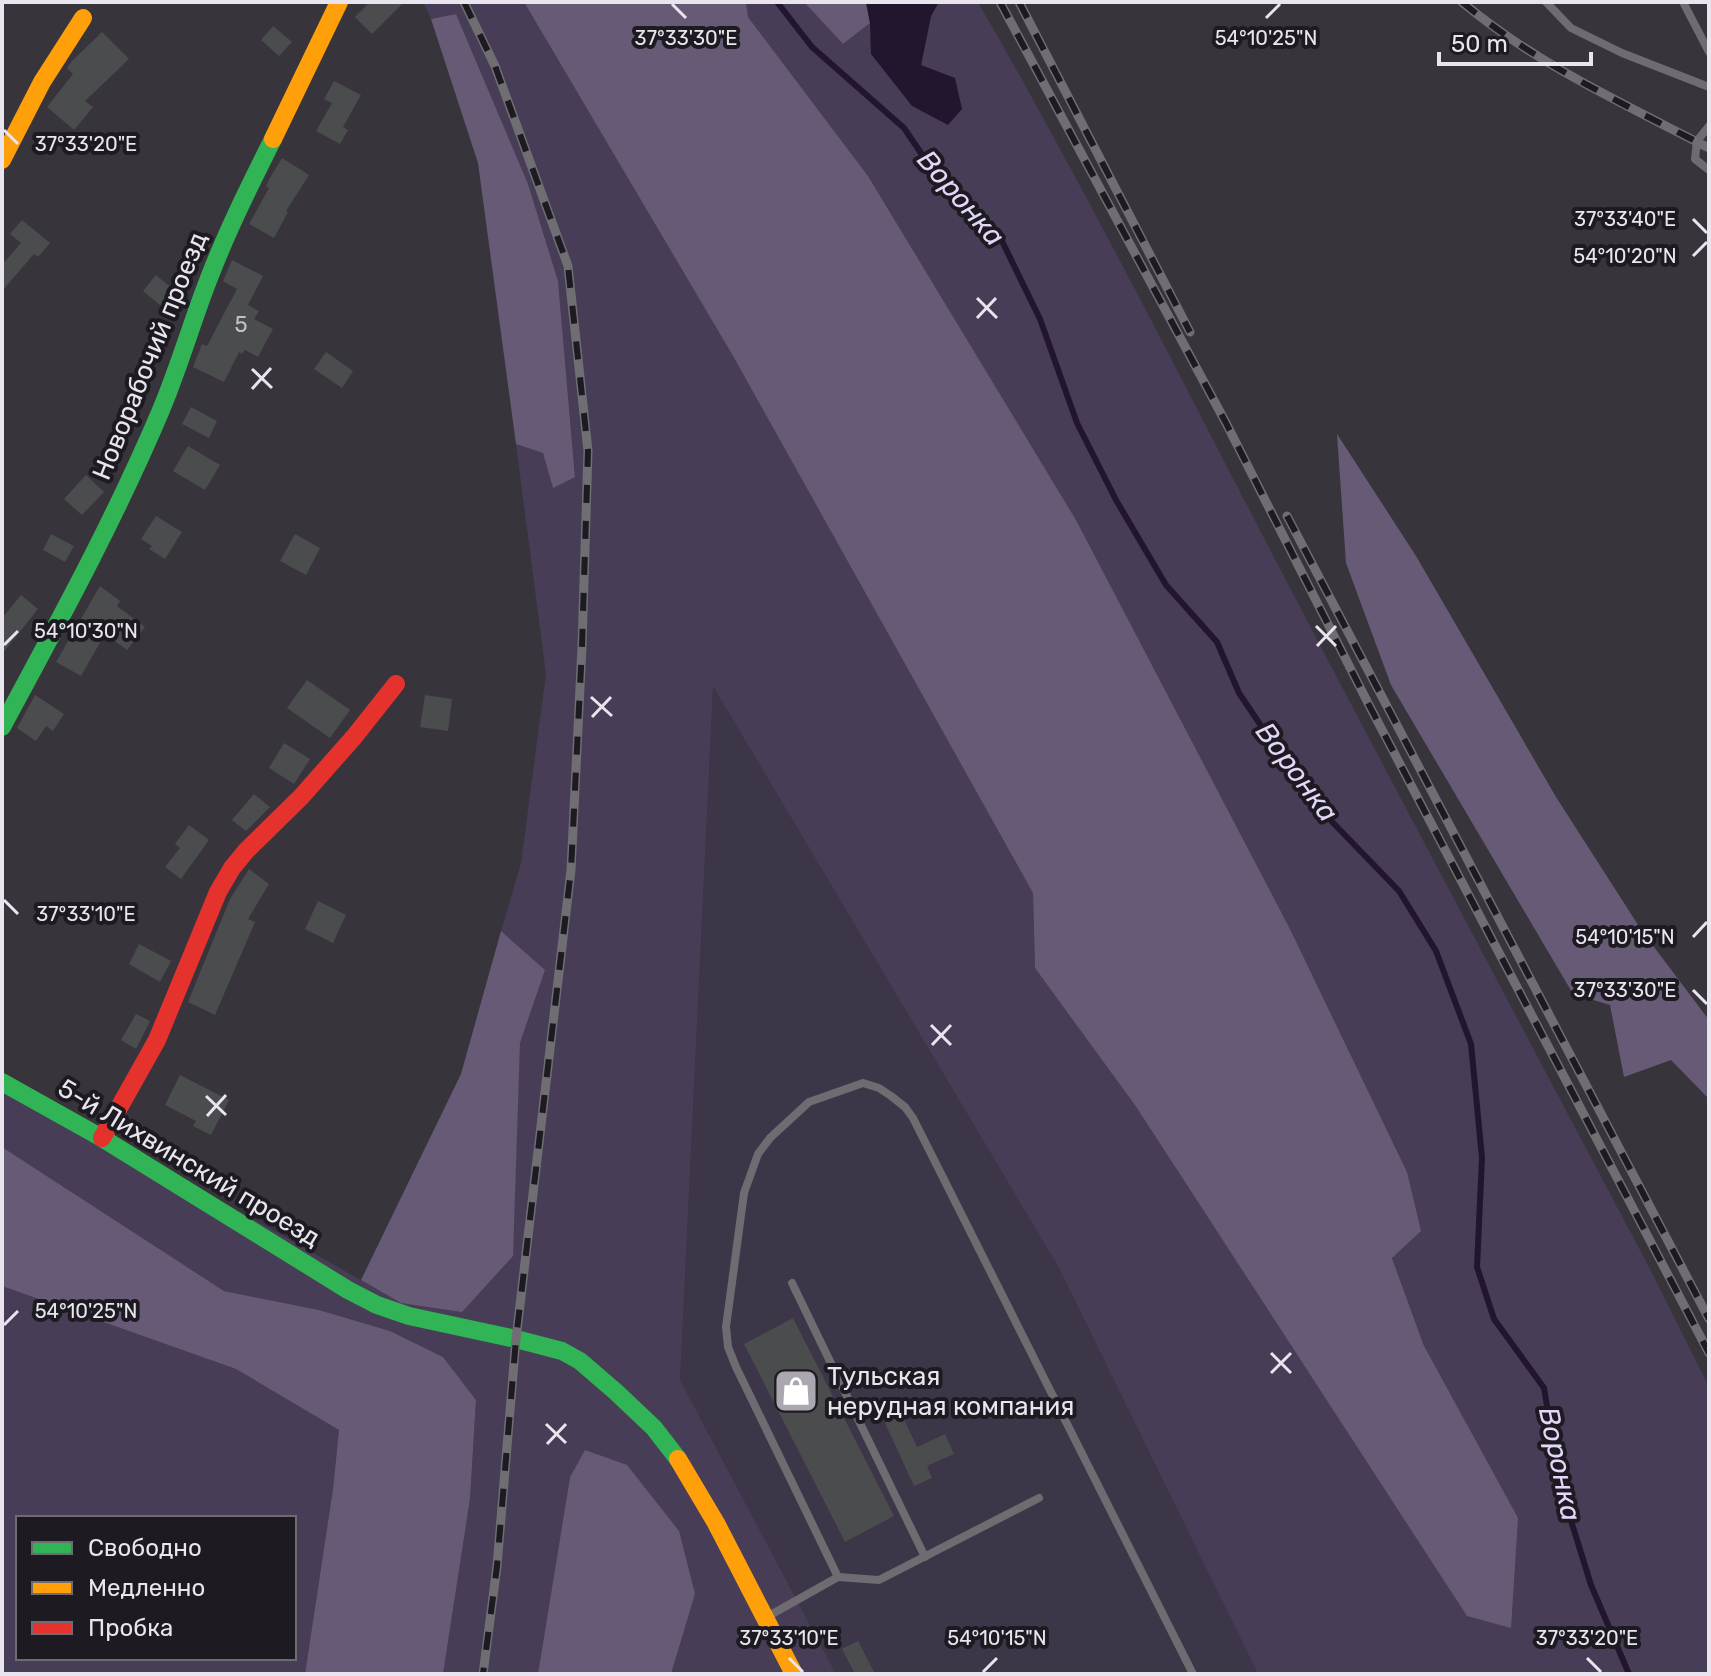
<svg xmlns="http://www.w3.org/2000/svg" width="1711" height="1676" font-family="Rubik,sans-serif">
<rect width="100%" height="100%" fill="#38343c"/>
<polygon fill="#3d3548" points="713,685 1059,1268 1258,1674 836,1674 680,1380"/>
<g fill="#483d56" fill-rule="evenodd">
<path d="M423 2H524L733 356 1033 893 1035 968 1137 1108 1424 1346 1392 1257 1407 1172 1290 929 1076 520 868 176 748 17 746 2H804L843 44 870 23 871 54 921 66 931 16 939 2H978C1080 179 1172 361 1266 542 1393 785 1522 1027 1650 1269L1709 1387V1674H1258L1059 1268 713 686 680 1380 836 1674H671L695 1594 585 1450 570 1477 538 1674H443L470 1499 476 1400 443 1357 390 1331 319 1310 224 1291 2 1147V1076L401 1303 512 1256 520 1043 545 970 501 931 521 863 546 674 516 444 543 453 553 488 575 476 558 281 528 184 456 14 431 19Z"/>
<path d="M2 1286 236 1369 339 1430 333 1489 305 1674H2ZM18 1518H294V1658H18Z"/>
</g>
<g fill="#675a77">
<polygon points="524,2 746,2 748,17 868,176 1076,520 1290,929 1407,1172 1421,1231 1392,1258 1424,1346 1518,1518 1511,1628 1467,1616 1137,1108 1035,968 1033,893 733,356"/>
<polygon points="804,2 866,2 870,23 843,44"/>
<polygon points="456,14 528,184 558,281 575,477 553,488 543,453 516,444 478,163 431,19"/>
<polygon points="1337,434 1416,556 1556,797 1642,931 1709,1020 1709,1099 1671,1060 1624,1077 1610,1005 1573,994 1391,685 1346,563"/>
<polygon points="501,931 545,970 520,1043 513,1256 462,1312 401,1303 361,1280 461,1074"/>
<polygon points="2,1147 224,1291 319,1310 390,1331 443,1357 476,1400 470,1499 443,1674 305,1674 333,1489 339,1430 236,1369 2,1286"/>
<polygon points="585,1450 627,1465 679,1531 695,1594 671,1674 538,1674 570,1477"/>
</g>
<polygon fill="#22162f" points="866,2 939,2 931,16 921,65 955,78 962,109 948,125 912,106 871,54 870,23"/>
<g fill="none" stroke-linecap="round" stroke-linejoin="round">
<polyline stroke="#22162f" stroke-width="6" points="777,2 812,47 904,128 927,162 1000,237 1040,319 1077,423 1116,500 1166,585 1217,642 1239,693 1311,800 1399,891 1436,951 1471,1044 1482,1158 1477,1267 1494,1319 1544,1388 1560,1485 1591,1585 1629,1674"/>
</g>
<g fill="#4a4c4e">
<polygon points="370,2 404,2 372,34 355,17"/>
<polygon points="273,26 292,42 279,56 261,40"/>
<polygon points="102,32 129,59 85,101 93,107 74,130 47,107 73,74 67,68 72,61"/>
<polygon points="334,81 361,95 343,127 348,130 340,144 316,131 332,103 324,99"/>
<polygon points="282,158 309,175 286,211 288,212 274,238 249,224 269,188 266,186 270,178"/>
<polygon points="22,220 50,243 38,257 34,254 2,291 2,265 21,243 10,234"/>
<polygon points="232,260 263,276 248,305 259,311 254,319 273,329 258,357 245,350 242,354 239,352 224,382 193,367 202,344 207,346 237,289 223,281"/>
<polygon points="156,275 179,294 166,310 143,291"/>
<polygon points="326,352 353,371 342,388 314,369"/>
<polygon points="191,407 217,421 209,438 182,424"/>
<polygon points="188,446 220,465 205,490 173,471"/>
<polygon points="86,475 104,492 82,515 64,499"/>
<polygon points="156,516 182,532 165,559 149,549 152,546 141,539"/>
<polygon points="51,534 74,546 65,562 43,550"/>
<polygon points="295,534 320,548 306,575 280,561"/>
<polygon points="100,586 120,601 117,606 145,627 127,650 105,634 81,676 56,662"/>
<polygon points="21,595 38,609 2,654 2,618"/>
<polygon points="307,680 350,710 330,738 287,708"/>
<polygon points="35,695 64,714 53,731 46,726 36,741 17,728"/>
<polygon points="425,695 452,699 448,731 420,727"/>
<polygon points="284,743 310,759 294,784 269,768"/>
<polygon points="254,794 270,807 246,831 232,820"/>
<polygon points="189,825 209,840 181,879 165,867 180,848 175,844"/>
<polygon points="249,869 269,884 248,919 255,922 215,1015 188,1002 230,899"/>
<polygon points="318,901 346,915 333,943 305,929"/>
<polygon points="139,944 171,961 160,982 129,964"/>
<polygon points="136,1014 150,1021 136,1049 121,1040"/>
<polygon points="180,1075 229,1100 211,1135 193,1126 196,1121 165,1105"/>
<polygon points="793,1318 894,1516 845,1542 744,1344"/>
<polygon points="902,1415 917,1447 945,1434 954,1454 927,1466 932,1478 914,1486 885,1423"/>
<polygon points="858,1641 875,1674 855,1674 842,1649"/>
</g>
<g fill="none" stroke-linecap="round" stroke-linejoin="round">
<g stroke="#6e6b71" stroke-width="8">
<polyline points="1546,2 1571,28 1622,53 1709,87"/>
<polyline points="1683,2 1709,52"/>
<polyline points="1709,126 1697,141 1695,159 1709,170"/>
<polyline points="792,1283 925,1557"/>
<polyline points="838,1577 879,1580 1039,1498"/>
<polyline points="765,1618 838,1577 736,1367 728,1347 726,1327 744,1193 758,1154 770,1138 809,1102 863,1083 879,1088 891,1096 905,1107 913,1118 1193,1674"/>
</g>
<g stroke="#30b455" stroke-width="18">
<path d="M2 727C58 623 115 519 161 410 180 365 193 318 211 273 229 227 251 183 273 139"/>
<polyline points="2,1082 102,1138 348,1290 377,1305 409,1316 516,1339 562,1351 580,1361 616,1392 654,1428 678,1459"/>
</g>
<g stroke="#ff9f0a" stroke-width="18">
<polyline points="273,139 339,2"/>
<polyline points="2,160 42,82 83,18"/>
<polyline points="678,1459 716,1523 794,1674"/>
</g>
<polyline stroke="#e5322d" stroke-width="18" points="102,1138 157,1040 218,892 232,868 246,851 301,797 354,737 396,684"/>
<g stroke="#706e73" stroke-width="9">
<g id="rail">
<polyline points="464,2 495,66 568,266 588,451 582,647 571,870 516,1339 497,1566 483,1674"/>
<polyline points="1000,2 1226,423 1369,705 1709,1353"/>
<polyline points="1019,2 1190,332"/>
<path d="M1462 2C1536 64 1624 104 1709 148"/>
<polyline points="1287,516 1709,1319"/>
</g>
</g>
<use href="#rail" stroke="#1d1a21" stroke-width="6" stroke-dasharray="18" stroke-linecap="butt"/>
</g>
<path fill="none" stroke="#e9e5ef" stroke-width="3" d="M672 4 686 18M1266 18 1280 4M4 130 18 144M1693 219 1707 233M1693 256 1707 242M977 298 997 318M977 318 996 298M252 369 272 388M252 389 271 368M1316 626 1336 646M4 645 18 631M1317 646 1336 626M591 697 612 716M592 717 611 697M4 900 18 914M1693 937 1707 922M1693 990 1707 1004M931 1025 951 1045M932 1045 951 1025M206 1096 226 1115M207 1116 226 1095M4 1325 18 1311M1271 1353 1291 1373M1271 1373 1291 1353M546 1424 566 1443M547 1444 566 1424M789 1658 803 1672M1587 1658 1601 1672M983 1672 997 1658"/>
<defs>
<g id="shop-square" transform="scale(2.3)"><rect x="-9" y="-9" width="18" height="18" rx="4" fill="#aba7b0" stroke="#1d1a21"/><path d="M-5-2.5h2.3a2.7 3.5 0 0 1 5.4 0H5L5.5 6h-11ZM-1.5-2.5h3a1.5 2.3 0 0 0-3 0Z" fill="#fff"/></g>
</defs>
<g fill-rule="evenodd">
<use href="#shop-square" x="796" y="1391"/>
</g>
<g text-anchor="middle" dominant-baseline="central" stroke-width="8" stroke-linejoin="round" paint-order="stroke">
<g font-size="22" fill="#c1bfc7">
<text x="241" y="324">5</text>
</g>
<g font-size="26" fill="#e9e5ef" stroke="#1d1a21">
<text transform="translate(150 356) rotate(-68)">Новорабочий проезд</text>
<text transform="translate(189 1163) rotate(31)">5-й Лихвинский проезд</text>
</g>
<g font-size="26" fill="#e9e5ef" stroke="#1d1a21" text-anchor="start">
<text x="827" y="1376">Тульская<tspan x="827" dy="30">нерудная компания</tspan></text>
</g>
<g font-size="28" font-style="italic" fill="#e4d6f9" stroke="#1d1a21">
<text transform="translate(961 198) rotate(49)">Воронка</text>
<text transform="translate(1297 772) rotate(53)">Воронка</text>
<text transform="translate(1560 1464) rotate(78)">Воронка</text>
</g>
</g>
<g font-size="20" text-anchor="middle" fill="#e9e5ef" stroke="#1d1a21" stroke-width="8" stroke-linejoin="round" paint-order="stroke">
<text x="686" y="45">37°33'30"E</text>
<text x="1266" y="45">54°10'25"N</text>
<text x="86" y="151">37°33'20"E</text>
<text x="1625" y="226">37°33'40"E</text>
<text x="1625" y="263">54°10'20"N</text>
<text x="86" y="638">54°10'30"N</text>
<text x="86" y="921">37°33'10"E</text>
<text x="1625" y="944">54°10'15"N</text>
<text x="1625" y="997">37°33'30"E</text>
<text x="86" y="1318">54°10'25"N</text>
<text x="997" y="1645">54°10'15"N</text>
<text x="789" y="1645">37°33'10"E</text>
<text x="1587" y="1645">37°33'20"E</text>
</g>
<rect width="1711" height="1676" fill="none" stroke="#e9e5ef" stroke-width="8"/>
<rect x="16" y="1516" width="280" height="144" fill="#1d1a21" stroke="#6f6b73" stroke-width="2"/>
<rect x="32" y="1542" width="40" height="12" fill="#30b455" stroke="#6f6b73" stroke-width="2"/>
<text x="88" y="1556" font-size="24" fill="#e9e5ef">Свободно</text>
<rect x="32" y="1582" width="40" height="12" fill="#ff9f0a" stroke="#6f6b73" stroke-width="2"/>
<text x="88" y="1596" font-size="24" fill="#e9e5ef">Медленно</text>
<rect x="32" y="1622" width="40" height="12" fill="#e5322d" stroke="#6f6b73" stroke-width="2"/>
<text x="88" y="1636" font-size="24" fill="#e9e5ef">Пробка</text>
<path d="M1439 52v12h152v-12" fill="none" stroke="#e9e5ef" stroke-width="4"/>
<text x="1451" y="52" font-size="24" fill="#e9e5ef" stroke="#1d1a21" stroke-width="6" paint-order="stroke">50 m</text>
</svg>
